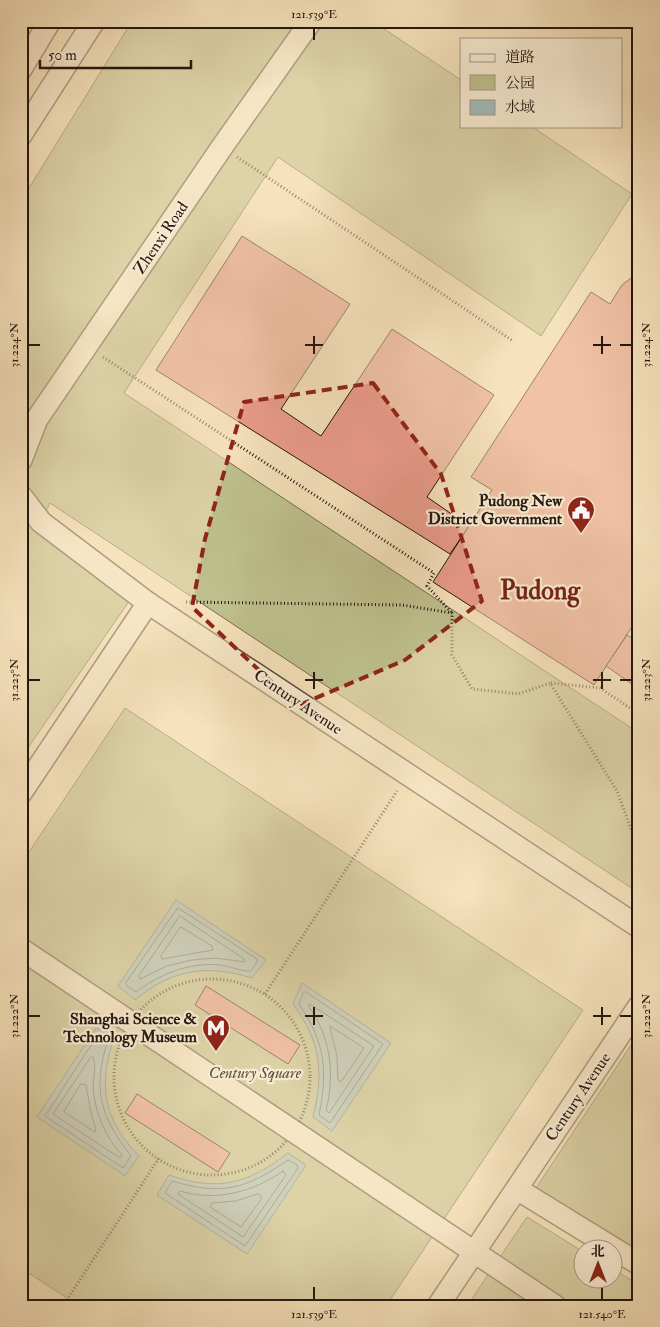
<svg xmlns="http://www.w3.org/2000/svg" width="660" height="1327" font-family="'IM FELL Double Pica','Noto Serif SC',serif">
<rect width="100%" height="100%" fill="#f6e2bb"/>
<filter id="stains"><feTurbulence type="fractalNoise" baseFrequency=".004" numOctaves="4"/><feColorMatrix values="0 0 0 0 .2 0 0 0 0 .09 0 0 0 0 .02 0 0 0 .5 -.17"/></filter>
<radialGradient id="worn" r=".72"><stop offset=".6" stop-color="#630" stop-opacity="0"/><stop offset="1" stop-color="#630" stop-opacity=".3"/></radialGradient>
<g fill="#bfc28e" stroke="#726c50">
<polygon points="132,21 372,21 461,80 461,126 531,126 632,194 541,336 278,157 124,393 639,733 639,893 50,503 36,531 130,600 21,758 21,201"/>
<polygon points="125,708 583,1010 386,1306 79,1306 21,1268 21,864"/>
<polygon points="639,1033 639,1256 536,1188"/>
<polygon points="527,1217 582,1251 582,1280 612,1280 613,1269 639,1285 639,1306 467,1306"/>
</g>
<g fill="#a0bcba" stroke="#6e7a76">
<path d="M176 900 266 960 252 978C207 964 172 969 135 1000L118 986Z"/>
<path d="M302 983 391 1043 332 1131 313 1117C324 1073 321 1041 293 1004Z"/>
<path d="M96 1028 115 1035C98 1083 102 1119 139 1156L125 1176 37 1117Z"/>
<path d="M288 1153 306 1165 247 1254 157 1195 169 1175C218 1192 248 1184 288 1153Z"/>
</g>
<g fill="none" stroke-linecap="round" stroke-linejoin="round">
<g stroke="#626966" stroke-width="1">
<path d="M178 908 257 959V962L251 971C242 972 230 966 220 965 189 962 160 974 136 992L127 986 126 983Z"/>
<polygon points="180,916 244,959 245,962 215,958 192,960 167,966 140,979 139,976"/>
<polygon points="181,927 212,946 213,950 162,959 161,956"/>
<path d="M306 992 383 1044 330 1123 319 1115C328 1070 325 1042 299 1004L303 993Z"/>
<path d="M310 1004 374 1046 329 1113 326 1110C335 1075 331 1037 309 1007Z"/>
<polygon points="330,1026 364,1048 341,1082 338,1080 337,1056"/>
<path d="M100 1035 108 1040C92 1089 100 1116 131 1156L123 1168 45 1116 97 1036Z"/>
<path d="M93 1057C97 1065 93 1078 93 1088 95 1112 105 1137 122 1155L120 1158 53 1114 90 1058Z"/>
<polygon points="81,1084 86,1085 91,1113 96,1130 95,1132 64,1112"/>
<path d="M288 1160 297 1165 298 1168 245 1246 165 1193 172 1181C222 1196 246 1189 288 1160Z"/>
<path d="M283 1171 286 1175 243 1237 178 1194 180 1191C216 1202 253 1192 283 1171Z"/>
<polygon points="259,1194 262,1198 241,1227 210,1207 212,1203 235,1201"/>
</g>
</g>
<g fill="#ea9c8a" stroke="#241611">
<polygon points="242,236 350,304 281,409 321,436 392,329 494,395 427,497 469,526 450,554 156,370"/>
<polygon points="639,272 639,616 594,685 433,582 492,490 471,477 591,292 610,304 622,285"/>
<polygon points="627,635 639,642 639,689 606,666"/>
<polygon points="206,986 300,1045 288,1064 195,1005"/>
<polygon points="137,1094 230,1153 218,1172 125,1113"/>
</g>
<g fill="none" stroke-linecap="round" stroke-linejoin="round">
<g stroke="#58493c" stroke-width="24">
<g id="minor">
<polyline points="21,69 50,21"/>
<polyline points="21,135 94,21"/>
<polyline points="21,460 37,419 222,147 311,21"/>
<polyline points="21,496 41,522 148,603 639,927"/>
<polyline points="21,793 148,603"/>
<polyline points="21,949 555,1306"/>
<polyline points="517,1189 639,1264"/>
<polyline points="438,1306 639,1006"/>
</g>
</g>
<g stroke="#241611" stroke-width="3" stroke-dasharray="1 2.5" stroke-linecap="butt">
<polyline points="237,157 513,341"/>
<polyline points="103,357 434,573 427,586 451,612"/>
<polyline points="186,602 402,605 452,613 452,655 472,689 518,694 550,683 617,791 639,851"/>
<polyline points="551,683 600,688 639,714"/>
<circle cx="212" cy="1077" r="98"/>
<polyline points="265,994 397,791"/>
<polyline points="63,1306 159,1158"/>
</g>
<use href="#minor" stroke="#f9ecd3" stroke-width="21"/>
</g>
<path d="M0 0H660V1327H0ZM373 383 441 474 482 601 405 660 297 706 192 607 205 539 244 402Z" fill="#f6e2bb" fill-opacity=".55" fill-rule="evenodd"/>
<path fill="none" stroke="#8f2418" stroke-width="4" stroke-dasharray="10 6" stroke-linejoin="round" d="M373 383 441 474 482 601 405 660 297 706 192 607 205 539 244 402Z"/>
<path fill="none" stroke="#241611" stroke-width="2" d="M314 28V40M314 336V354M602 336V354M28 345H40M305 345H323M593 345H611M620 345H632M314 672V689M602 672V689M28 680H40M305 680H323M593 680H611M620 680H632M314 1007V1025M602 1007V1025M28 1016H40M305 1016H323M593 1016H611M620 1016H632M314 1287V1300M602 1287V1300"/>
<defs>
<g id="civic-pin" transform="scale(1.4375)"><path d="M0 17L-7.5 6A9.5 9.5 0 1 1 7.5 6Z" fill="#8f2418" stroke="#f9ecd3"/><path d="M-.6-6.5H3V-4.5H.6V-3L4-1V1h2V6H-6V1h2V-1L-.6-3ZM-1.2 2.5V6h2.4V2.5Z" fill="#fff"/></g>
<g id="metro-pin" transform="scale(1.4375)"><path d="M0 17L-7.5 6A9.5 9.5 0 1 1 7.5 6Z" fill="#8f2418" stroke="#f9ecd3"/><path d="M-5.5 5V-5H-3L0 0L3-5H5.5V5H3V-.5L0 4L-3-.5V5Z" fill="#fff"/></g>
</defs>
<g fill-rule="evenodd">
<use href="#civic-pin" x="581" y="510"/>
<use href="#metro-pin" x="216" y="1028"/>
</g>
<g text-anchor="middle" dominant-baseline="central" stroke-width="4.5" stroke-linejoin="round" paint-order="stroke">
<g font-size="16" fill="#241611" stroke="#f9ecd3">
<text transform="translate(161 238) rotate(-56)">Zhenxi Road</text>
<text transform="translate(298 702) rotate(34)">Century Avenue</text>
<text transform="translate(578 1097) rotate(-56)">Century Avenue</text>
</g>
<g font-size="16" font-weight="bold" fill="#241611" stroke="#f9ecd3" text-anchor="end">
<text x="562" y="501">Pudong New<tspan x="562" dy="18">District Government</tspan></text>
<text x="197" y="1019">Shanghai Science &amp;<tspan x="197" dy="18">Technology Museum</tspan></text>
</g>
<g font-size="16" font-style="italic" fill="#5a523d" stroke="#f9ecd3">
<text x="255" y="1073">Century Square</text>
</g>
<g font-size="26" font-weight="bold" fill="#7a1f14" stroke="#f9ecd3">
<text x="540" y="591">Pudong</text>
</g>
</g>
<rect width="660" height="1327" fill="none" stroke="#f6e2bb" stroke-width="55"/>
<rect x="460" y="38" width="162" height="90" fill="#f9ecd3" stroke="#a49685"/>
<rect x="470" y="54" width="25" height="8" fill="#f9ecd3" stroke="#a49685"/>
<text x="505" y="62" font-size="15" fill="#241611">道路</text>
<rect x="470" y="75" width="25" height="15" fill="#bfc28e" stroke="#a49685"/>
<text x="505" y="88" font-size="15" fill="#241611">公园</text>
<rect x="470" y="100" width="25" height="15" fill="#a0bcba" stroke="#a49685"/>
<text x="505" y="112" font-size="15" fill="#241611">水域</text>
<g transform="translate(598 1264)"><circle r="24" fill="#f9ecd3" stroke="#a49685"/>
<path d="M0-4L9 19L0 12L-9 19Z" fill="#8f2418"/>
<text y="-8" font-size="14" font-weight="bold" text-anchor="middle" fill="#241611">北</text>
</g>
<path d="M40 60v8h151v-8" fill="none" stroke="#241611" stroke-width="2.5"/>
<text x="48" y="60" font-size="15" fill="#241611" stroke="#f9ecd3" stroke-width="4" paint-order="stroke">50 m</text>
<rect x="28" y="28" width="604" height="1272" fill="none" stroke="#241611" stroke-width="2"/>
<g font-size="12" text-anchor="middle" fill="#241611">
<text x="314" y="18">121.539°E</text>
<text transform="translate(14 345) rotate(-90)" y="4">31.224°N</text>
<text transform="translate(646 345) rotate(-90)" y="4">31.224°N</text>
<text transform="translate(14 680) rotate(-90)" y="4">31.223°N</text>
<text transform="translate(646 680) rotate(-90)" y="4">31.223°N</text>
<text transform="translate(14 1016) rotate(-90)" y="4">31.222°N</text>
<text transform="translate(646 1016) rotate(-90)" y="4">31.222°N</text>
<text x="314" y="1318">121.539°E</text>
<text x="602" y="1318">121.540°E</text>
</g>
<rect width="100%" height="100%" filter="url(#stains)"/>
<rect width="100%" height="100%" fill="url(#worn)"/>
</svg>
